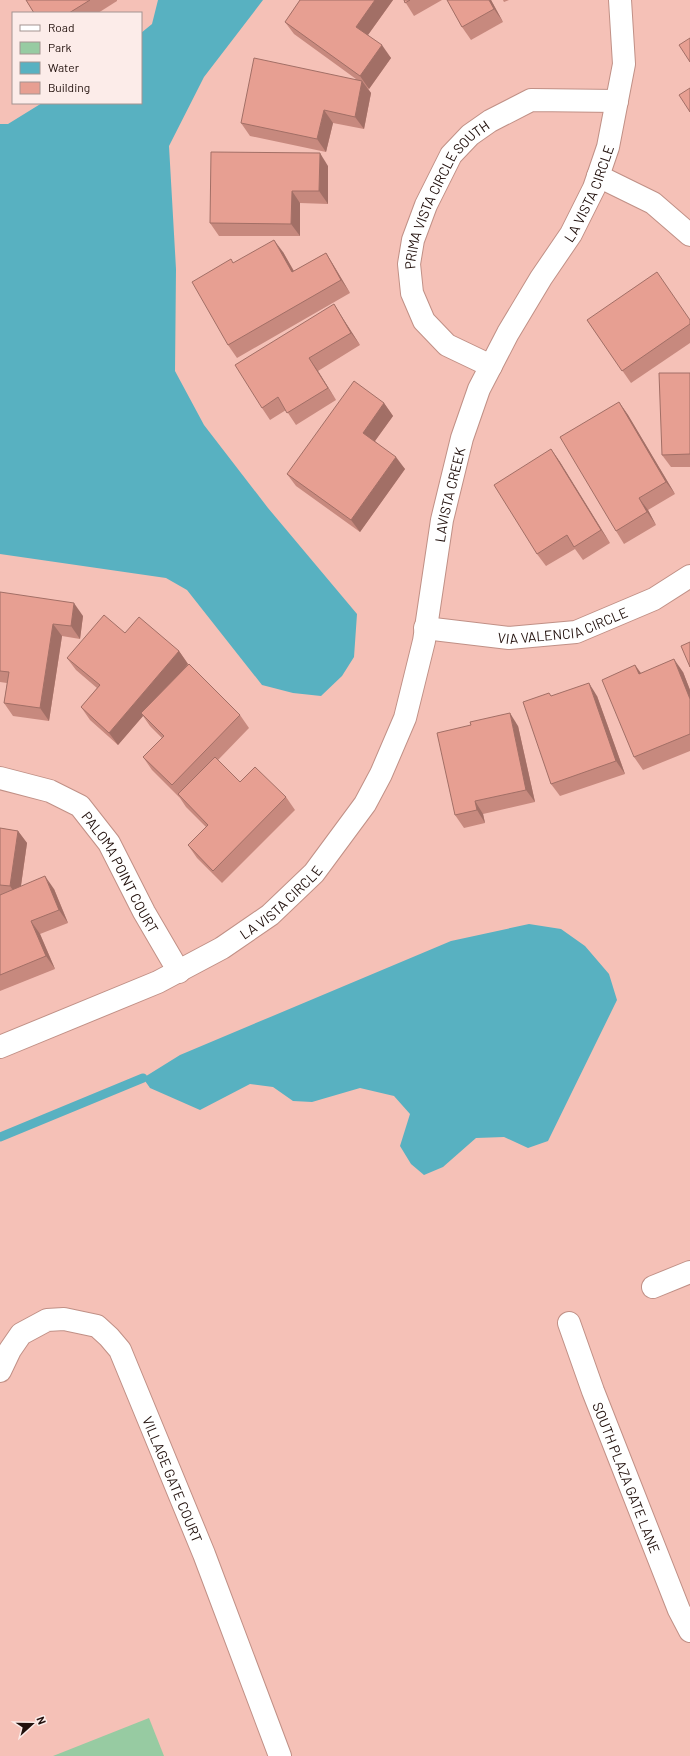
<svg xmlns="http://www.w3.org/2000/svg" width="690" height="1756" font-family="Barlow,sans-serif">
<rect width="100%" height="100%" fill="#f5c1b7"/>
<polygon fill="#97cba2" points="149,1718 164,1756 53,1756"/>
<g fill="#58b1c1">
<polygon points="158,0 263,0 204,77 169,146 176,269 175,371 204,425 268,508 357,614 354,657 342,676 321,696 293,693 262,685 187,590 166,578 0,554 0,124 8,124 42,103 141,103 141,33 152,24"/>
<polygon points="529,924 561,929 585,946 609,974 617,1000 548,1141 528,1148 504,1137 476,1138 443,1167 424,1175 411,1164 400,1146 410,1114 394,1096 360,1088 312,1102 293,1101 273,1087 250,1084 200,1110 150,1088 143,1078 180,1055 451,941"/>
</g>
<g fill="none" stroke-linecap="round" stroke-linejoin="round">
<polyline stroke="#58b1c1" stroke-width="9" points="0,1137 143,1078"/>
<g stroke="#c09086" stroke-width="24">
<g id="minor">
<polyline points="598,176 653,203 690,235"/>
<path id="s1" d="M491 366 447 345 424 321 412 293 409 264 413 240 426 205 451 155 470 135 490 121 531 100 617 101"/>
<path id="s2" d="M425 628 509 638 576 632 654 599 690 576"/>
<path id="s3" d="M0 778 50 791 80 806 109 843 144 912 179 972"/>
<path id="s4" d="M0 1047 158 982 222 948 270 915 314 873 365 804 381 774 405 718 424 641 442 520 462 438 479 389 508 333 541 278 571 234 594 188 608 147 624 64 620 0"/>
<polyline points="653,1287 690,1272"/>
<path id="s5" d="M569 1323 593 1391 679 1610 690 1631"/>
<path id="s6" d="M0 1371 10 1350 21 1334 47 1320 64 1319 97 1326 109 1337 120 1350 204 1554 280 1756"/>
</g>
</g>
<use href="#minor" stroke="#fff" stroke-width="22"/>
</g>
<g fill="#c7897e">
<polygon points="26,0 117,0 117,1 98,13 34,13"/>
<polygon points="300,0 393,0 368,35 391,58 369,89 367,87 371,93 364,129 333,123 326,152 250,136 241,123 356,79 294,34 285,22"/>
<polygon points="404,0 442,0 414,16"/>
<polygon points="447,0 491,0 503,22 471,40 462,27"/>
<polygon points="503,0 509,0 504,2"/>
<polygon points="328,166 328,204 300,203 300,236 219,236 210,223"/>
<polygon points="283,252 294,271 326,253 334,266 350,293 237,358 228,345 234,263"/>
<polygon points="334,304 342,317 360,345 318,371 336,400 296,425 286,410 270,420 262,408"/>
<polygon points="587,320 690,320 690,343 631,383"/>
<polygon points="690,373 690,467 671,467 662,455"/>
<polygon points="619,402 628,415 675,494 648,510 656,525 624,544 616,531"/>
<polygon points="384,403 393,416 375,441 405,469 360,532 296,486 287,474"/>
<polygon points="551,449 560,462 610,543 583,560 575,549 546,566 537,554"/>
<polygon points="0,592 83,616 80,639 62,636 49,721 13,716 4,703 7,683 0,682"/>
<polygon points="125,633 179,651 188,664 176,678 240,715 249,728 218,760 240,782 286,797 295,810 222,883 197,858 188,845 206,827 186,807 180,798 152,770 143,757 162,738 150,726 143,716 118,745 90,720 81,707 97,688 76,670 67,658"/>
<polygon points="635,665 641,673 683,672 690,690 690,751 643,770 634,757"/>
<polygon points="552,696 597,696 625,774 560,796 551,784"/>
<polygon points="518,726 535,802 483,814 485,823 464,828 455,815"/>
<polygon points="0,828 18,831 27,843 21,886 54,889 68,923 40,934 55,969 0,991"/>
</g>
<g fill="#a26f66">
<polygon points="375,0 393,0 365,39 356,27"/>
<polygon points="489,0 491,0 503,22 494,9"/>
<polygon points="382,45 391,58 369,89 360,76"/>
<polygon points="362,81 371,93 364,129 355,117"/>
<polygon points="324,110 333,123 326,152 317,139"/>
<polygon points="320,153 328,166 328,204 319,191"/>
<polygon points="292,191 300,203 300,236 291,224"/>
<polygon points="274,240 283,252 301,284 292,272"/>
<polygon points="326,253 334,266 350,293 341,280"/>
<polygon points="334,304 342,317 360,345 351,333"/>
<polygon points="309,358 318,371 336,400 328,388"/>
<polygon points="619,402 628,415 675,494 666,482"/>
<polygon points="384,403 393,416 372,445 363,433"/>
<polygon points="551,449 560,462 610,543 601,530"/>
<polygon points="396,457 405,469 360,532 351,520"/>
<polygon points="639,498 648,510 656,525 647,512"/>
<polygon points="74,603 83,616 80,639 71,626"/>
<polygon points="53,624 62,636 49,721 40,708"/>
<polygon points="179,651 188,664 144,716 141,713 143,716 118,745 109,733"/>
<polygon points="674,659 683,672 690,690 690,699"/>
<polygon points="635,665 644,678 639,674"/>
<polygon points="589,683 597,696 625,774 616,761"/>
<polygon points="510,713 518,726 535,802 526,790"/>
<polygon points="475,801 483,814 485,823 477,810"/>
<polygon points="18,831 27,843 19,899 10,886"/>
<polygon points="45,876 54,889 68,923 59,910"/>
<polygon points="31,921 40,934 55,969 46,956"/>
</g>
<g fill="#e79f92" stroke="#a26f66">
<polygon points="26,0 90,0 69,13 34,13"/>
<polygon points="300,0 375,0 356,27 382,45 360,76 285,22"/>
<polygon points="404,0 410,0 405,3"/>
<polygon points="447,0 489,0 494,9 462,27"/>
<polygon points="690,38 690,62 679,45"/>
<polygon points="254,58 362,81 355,117 324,110 317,139 241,123"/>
<polygon points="690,88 690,112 679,95"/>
<polygon points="211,152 320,153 319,191 292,191 291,224 210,223"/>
<polygon points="274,240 292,272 326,253 341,280 228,345 192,282 231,259 233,263"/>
<polygon points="657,272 690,320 690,324 622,371 587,320"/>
<polygon points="334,304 351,333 309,358 328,388 287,413 278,397 262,408 235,365"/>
<polygon points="659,373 690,373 690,454 662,455"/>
<polygon points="354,381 384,403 363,433 396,457 351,520 287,474"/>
<polygon points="619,402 666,482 639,498 647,512 616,531 560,437"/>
<polygon points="551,449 601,530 574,547 567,535 537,554 494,485"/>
<polygon points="0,592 74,603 71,626 53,624 40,708 4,703 9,672 0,671"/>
<polygon points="104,615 125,633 139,617 179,651 109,733 81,707 100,685 67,658"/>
<polygon points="690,642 690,667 681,646"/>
<polygon points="674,659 690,699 690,734 634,757 602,680 635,665 639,674"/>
<polygon points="189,664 240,715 172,785 143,757 164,736 141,713"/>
<polygon points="589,683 616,761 551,784 523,702 549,693 551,696"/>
<polygon points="510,713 526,790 475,801 477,810 455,815 437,733 471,725 470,722"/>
<polygon points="215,757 240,782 255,767 286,797 213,871 188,845 208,825 178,794"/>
<polygon points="0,828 18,831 10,886 0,885"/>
<polygon points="45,876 59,910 31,921 46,956 0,975 0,895"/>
</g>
<g text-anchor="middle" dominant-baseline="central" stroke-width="3.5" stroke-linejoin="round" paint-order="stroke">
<g font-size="14" fill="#21100c" stroke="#fcece9">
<text stroke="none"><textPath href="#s4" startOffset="1106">LA VISTA CIRCLE</textPath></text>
<text stroke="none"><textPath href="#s1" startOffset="222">PRIMA VISTA CIRCLE SOUTH</textPath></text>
<text stroke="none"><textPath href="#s4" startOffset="771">LAVISTA CREEK</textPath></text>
<text stroke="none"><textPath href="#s2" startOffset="140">VIA VALENCIA CIRCLE</textPath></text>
<text stroke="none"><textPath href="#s3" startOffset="163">PALOMA POINT COURT</textPath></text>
<text stroke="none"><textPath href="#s4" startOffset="318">LA VISTA CIRCLE</textPath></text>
<text stroke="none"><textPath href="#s5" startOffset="165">SOUTH PLAZA GATE LANE</textPath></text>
<text stroke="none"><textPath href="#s6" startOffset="296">VILLAGE GATE COURT</textPath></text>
</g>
</g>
<rect x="12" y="12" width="130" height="92" fill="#fcece9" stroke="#a49491"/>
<rect x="20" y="25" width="20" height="6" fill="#ffffff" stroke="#a49491"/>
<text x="48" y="32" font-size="12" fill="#21100c">Road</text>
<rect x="20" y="42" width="20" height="12" fill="#97cba2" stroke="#a49491"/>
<text x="48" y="52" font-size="12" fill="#21100c">Park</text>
<rect x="20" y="62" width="20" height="12" fill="#58b1c1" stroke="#a49491"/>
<text x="48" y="72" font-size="12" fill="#21100c">Water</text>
<rect x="20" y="82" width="20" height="12" fill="#e79f92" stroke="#a49491"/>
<text x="48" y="92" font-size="12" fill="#21100c">Building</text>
<g transform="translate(32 1724) rotate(69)" stroke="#fcece9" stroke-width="3" paint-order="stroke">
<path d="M0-3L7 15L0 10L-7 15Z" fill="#21100c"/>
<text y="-6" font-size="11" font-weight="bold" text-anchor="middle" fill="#21100c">N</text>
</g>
</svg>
